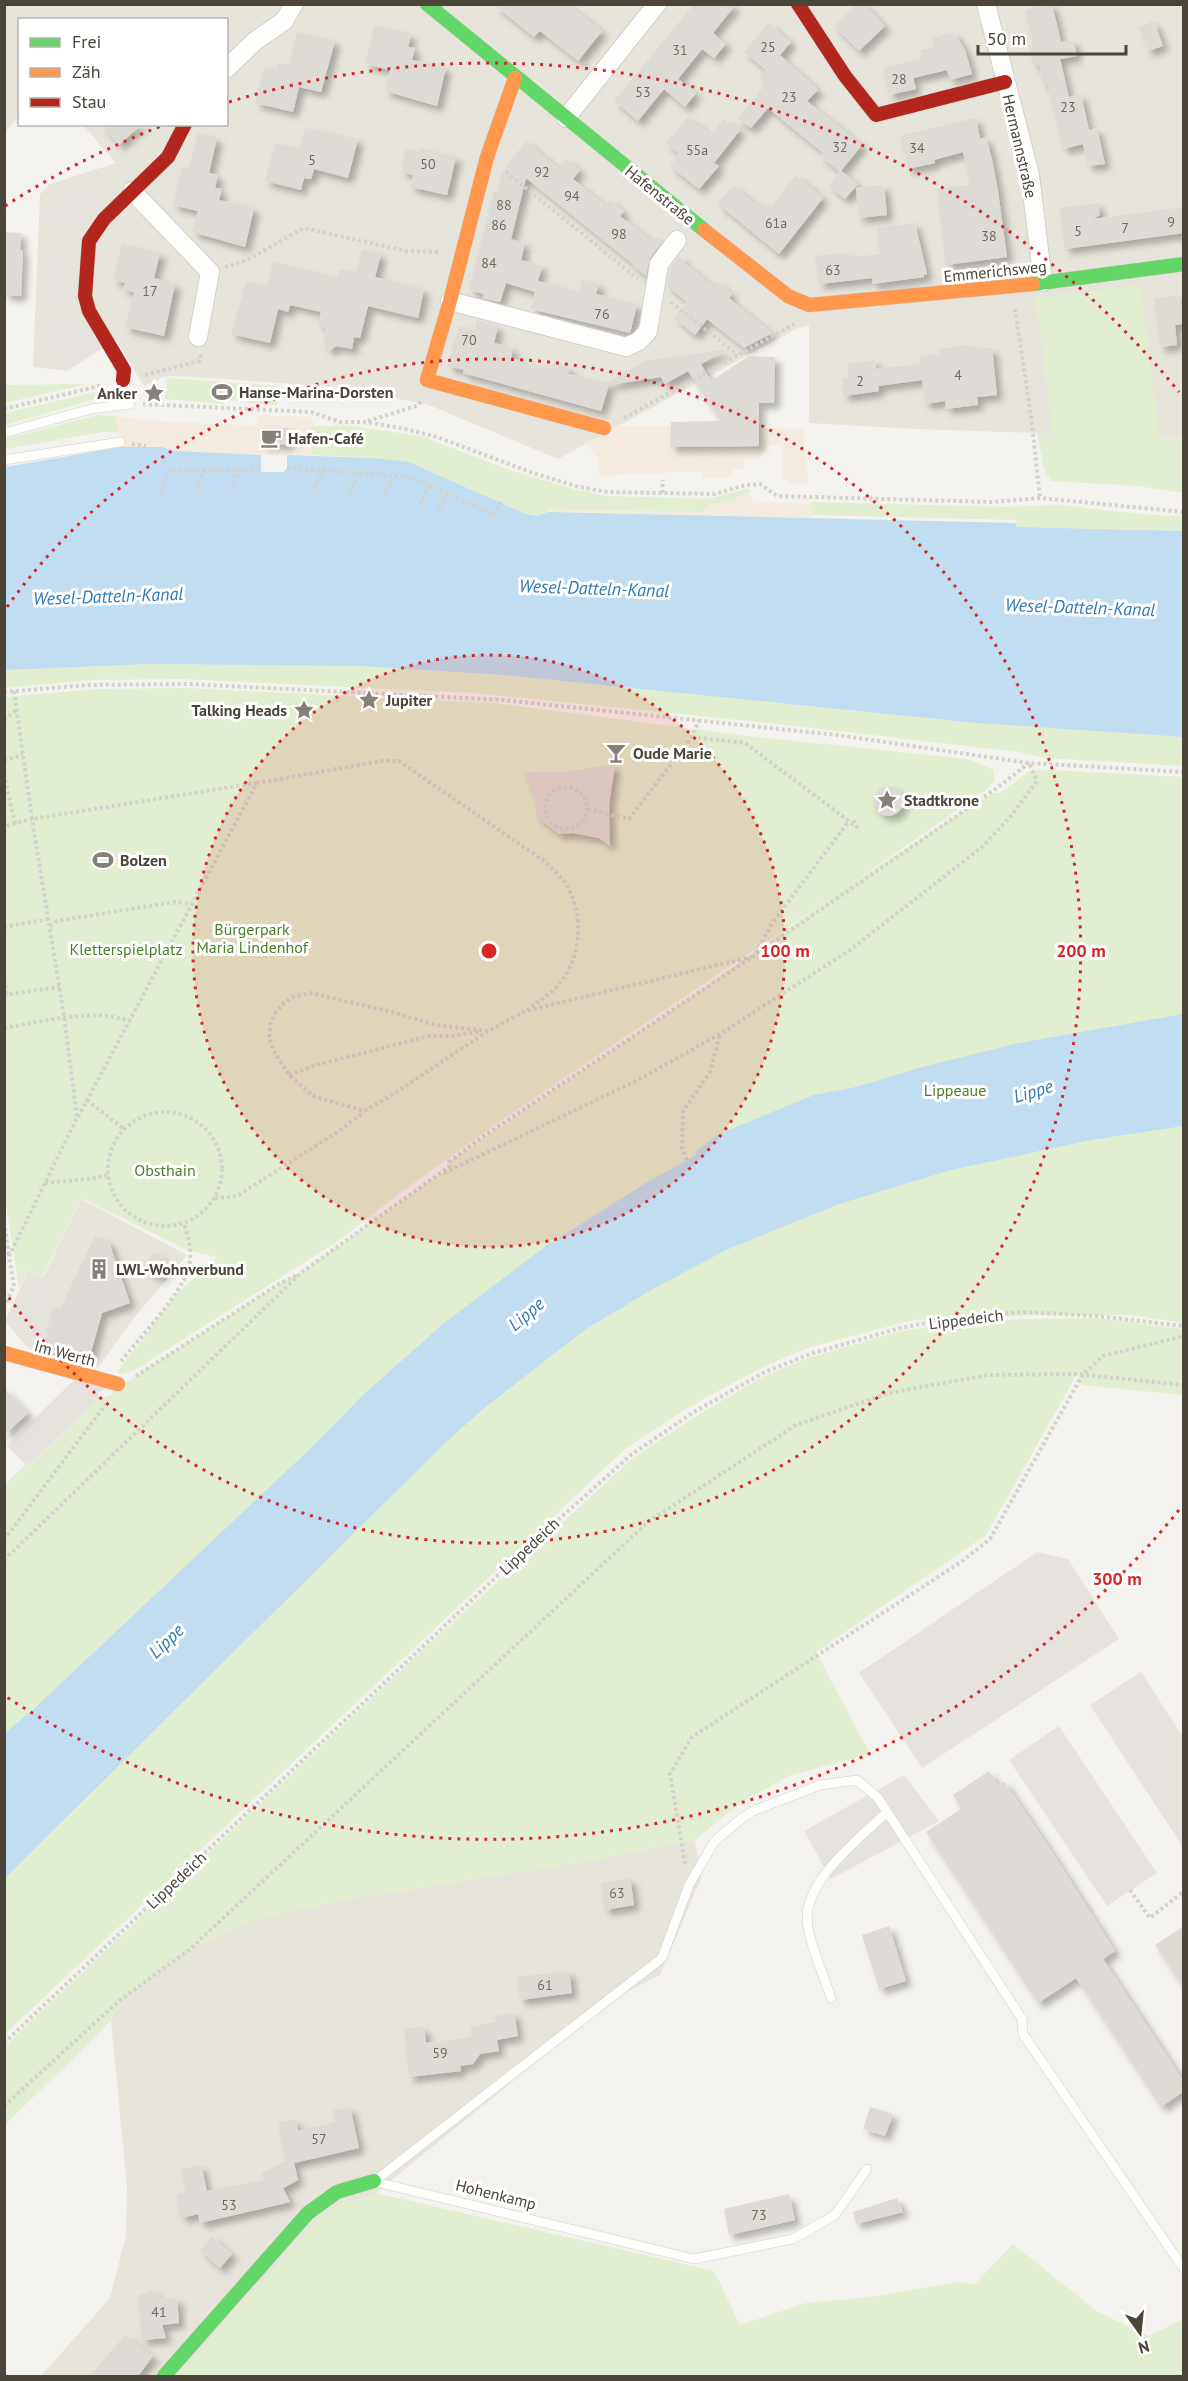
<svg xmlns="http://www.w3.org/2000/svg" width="1188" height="2381" font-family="'PT Sans',sans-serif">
<defs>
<filter id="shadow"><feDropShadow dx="5.5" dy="5.5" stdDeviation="3" flood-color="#0004"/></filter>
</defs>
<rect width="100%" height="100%" fill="#f4f2ee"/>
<g fill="#e7e4dc">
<polygon points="5,5 1183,5 1183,438 916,429 809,423 809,325 798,328 558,459 429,405 341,387 176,376 163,377 144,386 116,340 67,371 33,367 40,194 50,184 116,163 83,125 226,124 226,20 20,20 19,116 5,132"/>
<polygon points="81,1199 187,1255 133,1319 98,1368 29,1349 5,1321 28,1271 43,1278"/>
<polygon points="695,1840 701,1879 660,1975 612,2000 376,2193 177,2376 41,2376 110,2298 126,2235 127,2187 111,2021 120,2000 189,1950 251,1920 348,1899 576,1863"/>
</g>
<g fill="#f3ebdf">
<polygon points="115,416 144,420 255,426 258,416 310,417 314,426 312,455 225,454 175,451 162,447 121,447"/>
<polygon points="616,426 803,429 809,485 789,483 783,478 782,445 766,445 765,451 761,456 755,459 745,458 744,469 731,469 732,477 703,478 701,471 599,476 598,460 586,443"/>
<polygon points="749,492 753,501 811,504 812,519 548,512 538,516 551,494 708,501"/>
</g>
<g fill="#e1eecf">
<polygon points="1140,285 1159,437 1183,438 1183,493 1138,486 1051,481 1044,469 1037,433 1053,433 1036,298"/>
<polygon points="167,378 279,386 277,405 224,400 223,404 165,399"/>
<polygon points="87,384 5,403 5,385"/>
<polygon points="105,390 108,395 5,425 5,413"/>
<polygon points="98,415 115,416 118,432 103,432 5,449 5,439"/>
<polygon points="312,426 351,426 421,436 509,470 577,490 608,496 709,499 745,489 752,491 727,503 708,503 709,507 704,507 704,512 548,509 547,512 538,516 526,514 409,462 374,458 312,455"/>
<polygon points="811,502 1004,507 1058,505 1152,515 1183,516 1183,531 1017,527 1016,520 812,515"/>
<polygon points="150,664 361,666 502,675 976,723 1183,737 1183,766 1044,758 1018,752 795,726 473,693 182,679 91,680 5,688 4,670"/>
<polygon points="186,688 495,703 748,736 967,759 993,769 995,781 986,790 850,885 967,809 994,793 1000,793 1030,771 1049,770 1183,777 1183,1323 1131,1315 1039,1315 914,1320 898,1324 807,1348 761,1368 689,1407 625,1449 5,2034 5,1484 26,1464 28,1466 100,1398 111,1396 118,1384 127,1382 279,1284 302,1272 449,1168 449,1162 671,1011 828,900 496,1124 400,1193 338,1241 135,1370 121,1374 117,1372 177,1294 217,1257 189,1251 81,1198 42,1277 28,1271 19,1288 5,1197 5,697 98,689"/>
<polygon points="1096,1318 1183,1329 1183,1395 1082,1385 1077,1374 986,1535 816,1652 870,1754 791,1775 741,1802 695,1840 576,1863 348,1899 251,1920 189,1950 120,2000 111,2021 5,2125 5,2046 428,1645 634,1457 696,1416 764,1376 811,1357 901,1331 956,1323 1025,1319"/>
<polygon points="376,2193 714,2271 740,2325 806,2303 871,2297 957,2282 975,2284 1013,2244 1098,2312 1149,2336 1183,2319 1183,2376 177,2376 319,2218 342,2203"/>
</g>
<g fill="#e6e3df">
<polygon points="72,179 102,202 73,240 43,218"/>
<polygon points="44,252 74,254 72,302 42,300"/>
<polygon points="73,309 100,347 66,369 41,329"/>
<polygon points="29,1276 59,1290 39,1332 9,1318"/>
<polygon points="74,1380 105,1388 97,1394 100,1398 27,1466 7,1446"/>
<polygon points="1037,1552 1068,1559 1119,1639 922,1768 859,1673"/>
<polygon points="1141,1672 1183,1737 1183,1847 1090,1705"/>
<polygon points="1059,1726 1157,1873 1107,1906 1009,1760"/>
<polygon points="904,1775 939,1821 831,1879 804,1831"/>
</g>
<g fill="#c0ddf1">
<polygon points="121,447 162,447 175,451 261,455 261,472 284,472 287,468 287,455 374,458 409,462 526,514 538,516 548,512 1016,523 1017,527 1183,531 1183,737 976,723 502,675 361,666 150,664 5,670 5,467"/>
<polygon points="1183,1014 1183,1126 1091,1140 951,1170 839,1204 726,1250 653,1289 586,1329 483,1409 444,1444 5,1878 5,1733 36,1707 312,1447 362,1396 443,1324 546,1246 649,1181 696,1155 695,1152 719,1134 814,1095 856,1087 922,1067 1019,1043"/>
</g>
<g fill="#dedbd6" filter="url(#shadow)">
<polygon points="493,4 568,4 602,31 578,61 540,31 534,37"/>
<polygon points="694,4 736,4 713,33 726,44 714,58 702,49 678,79 696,93 685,107 664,89 638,121 614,101"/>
<polygon points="856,4 864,4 885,26 859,51 834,26"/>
<polygon points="1032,4 1052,4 1061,42 1073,40 1077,56 1060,59 1069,97 1081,94 1089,130 1097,128 1105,164 1088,166 1083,144 1063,149 1048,85 1044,86 1039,64 1034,65 1029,46 1034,44 1025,10 1033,8"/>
<polygon points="1154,21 1163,46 1148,51 1139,27"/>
<polygon points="769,23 791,42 780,55 818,90 807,101 862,145 840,172 820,156 823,153 768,108 751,128 737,119 766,84 760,78 766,70 744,52"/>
<polygon points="374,26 411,34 408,47 415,48 412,60 446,67 437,106 385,91 390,70 365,64"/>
<polygon points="297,32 335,41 321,92 299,87 293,112 255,103 264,67 276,70 278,63 289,65"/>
<polygon points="954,32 965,50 972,74 950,80 947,70 913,78 916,89 889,95 883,68 922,58 920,50 934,47 932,38"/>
<polygon points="688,117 710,134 724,119 740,130 714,163 719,166 699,189 670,166 679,154 666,143"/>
<polygon points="976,118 980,139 986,137 992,159 998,191 1007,257 946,265 937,189 971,185 963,152 934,160 935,163 908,169 900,136"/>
<polygon points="101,124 142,124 119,145"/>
<polygon points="305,128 358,139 348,178 314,169 311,179 304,178 301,190 265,181 275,143 300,149"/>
<polygon points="198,133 217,138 209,173 218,175 215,188 222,189 219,200 254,208 245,247 192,232 198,211 173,205 182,167 189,168"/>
<polygon points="526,141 559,168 566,159 580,170 573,179 606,205 610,200 624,211 620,216 653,242 657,237 662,242 650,258 646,276 633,266 634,265 526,178 511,239 525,243 521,260 542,266 538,281 579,292 582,279 599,284 596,294 637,305 630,333 531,309 535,292 506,283 500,302 483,298 484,294 469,290 494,191 497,192 503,171"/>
<polygon points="420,148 456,157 447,195 410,187 413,175 401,172 406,149 419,152"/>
<polygon points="841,171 858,184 845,199 829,186"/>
<polygon points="796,175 823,198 779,254 717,203 734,186 759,207 762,202 770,208"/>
<polygon points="884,185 887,215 859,218 856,188"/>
<polygon points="1098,203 1100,215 1093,219 1184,207 1184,233 1065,249 1060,208"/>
<polygon points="915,223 927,274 924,275 924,277 872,284 872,278 819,284 815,256 846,253 847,258 880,254 877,228"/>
<polygon points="4,232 21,233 20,250 23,250 21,296 4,295"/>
<polygon points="122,244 160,253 154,278 175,284 164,336 125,327 134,292 123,290 125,283 113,280"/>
<polygon points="362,249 381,254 375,277 424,289 418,318 368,306 360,338 354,337 352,349 336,346 329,351 323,341 326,328 318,324 321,312 290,305 288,312 278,309 270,343 231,334 246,282 267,287 273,262 338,278 340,269 356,273"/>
<polygon points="679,256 684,259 682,261 715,287 718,282 732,294 729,298 772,333 744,348 707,319 695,335 674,318 687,302 667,286 670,269"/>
<polygon points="1180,295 1184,324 1175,325 1177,345 1160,347 1154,299"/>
<polygon points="477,320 498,327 494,343 513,348 511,358 551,369 553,363 570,368 568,374 606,383 645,361 723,350 723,352 701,364 711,381 749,356 775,357 774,403 759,403 759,446 670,447 671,422 720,421 688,371 665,384 661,377 609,385 601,411 463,373 464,370 447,366 459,326 475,330"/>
<polygon points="970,345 971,350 992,348 997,395 977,397 978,405 946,409 945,401 925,404 922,380 878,386 879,391 844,396 842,379 849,378 847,364 875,360 876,369 920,364 919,356 939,354 938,349"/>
<polygon points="262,428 289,428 289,445 262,444"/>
<polygon points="615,764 609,805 610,846 599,838 572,833 559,834 536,816 536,805 524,772 567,772"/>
<circle cx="888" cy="801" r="15"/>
<polygon points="95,1236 109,1242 130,1303 102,1313 90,1356 43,1343 53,1308 60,1309"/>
<polygon points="154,1252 170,1263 159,1278 143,1267"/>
<polygon points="4,1388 28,1413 4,1435"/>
<polygon points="989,1771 998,1785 1004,1781 1050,1849 1115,1951 1103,1959 1184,2082 1184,2091 1161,2107 1076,1978 1038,2003 926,1832 961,1809 953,1795"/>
<polygon points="630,1878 634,1905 605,1910 601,1883"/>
<polygon points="889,1926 906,1981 879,1989 862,1935"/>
<polygon points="1184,1926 1184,1988 1155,1945"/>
<polygon points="569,1971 572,1993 520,2000 517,1977"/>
<polygon points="514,2013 518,2036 497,2040 499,2051 480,2054 473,2064 460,2066 461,2071 409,2077 404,2029 424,2027 426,2043 472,2037 470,2027 496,2022 495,2016"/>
<polygon points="350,2107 359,2148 294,2163 298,2180 283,2188 290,2202 200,2223 198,2214 181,2218 176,2194 186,2191 181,2169 201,2165 207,2191 264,2180 261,2174 286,2160 278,2123 295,2119 298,2131 336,2122 333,2110"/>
<polygon points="870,2107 893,2114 885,2136 863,2129"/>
<polygon points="789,2194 795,2220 729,2235 724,2209"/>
<polygon points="897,2198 903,2212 856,2224 853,2212"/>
<polygon points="212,2236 232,2254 220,2268 200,2250"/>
<polygon points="152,2290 162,2299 177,2298 179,2323 162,2325 166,2338 142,2340 138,2296"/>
<polygon points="125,2335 153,2356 138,2376 90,2376"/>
</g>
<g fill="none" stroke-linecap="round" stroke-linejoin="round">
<g stroke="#d2d0cb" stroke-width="10">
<g id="lane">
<polyline points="4,433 91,409 130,404 124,383"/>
<polyline points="4,460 120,442"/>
<path d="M831 1998C824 1975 812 1951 808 1927 799 1884 859 1839 887 1812"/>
<polyline points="376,2180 662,1958 689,1885 714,1842 737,1822 753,1811 820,1785 857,1780 878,1798 1022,2019 1023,2034 1184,2269"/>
<polyline points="376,2182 694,2259 793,2239 835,2215 867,2169"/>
</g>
</g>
<g stroke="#d2d0cb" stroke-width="20">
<g id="street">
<polyline points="986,4 1030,175 1043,282"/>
<polyline points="226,69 255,41 284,21 294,4"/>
<polyline points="566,118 657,4"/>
<polyline points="132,191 210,272 198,337"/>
<polyline points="450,301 626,347 639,341 648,331 659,264 677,240"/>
</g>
</g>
<g stroke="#d3cfc5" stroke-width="15">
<g id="fast">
<polyline points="427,4 704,230"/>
<polyline points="1033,284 1184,264"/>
<polyline points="164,2376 308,2213 337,2192 374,2181"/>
</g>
</g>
<g stroke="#d3cfc5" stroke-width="15">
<g id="slow">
<polyline points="515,78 487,157 450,301 427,380 604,428"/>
<polyline points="704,230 788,296 809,305 1033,284"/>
<polyline points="4,1353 118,1384"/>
</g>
</g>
<g stroke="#d3cfc5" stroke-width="15">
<g id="jam">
<polyline points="798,4 845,76 876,115 1005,82"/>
<polyline points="123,380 124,370 89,311 85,296 89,241 104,219 168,157 185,124"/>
</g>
</g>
<g stroke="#d3d2cc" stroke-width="4" stroke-dasharray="3 3" stroke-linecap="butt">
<polyline points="506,172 638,279"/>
<polyline points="225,267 247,260 304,228 406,251 439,252"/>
<polyline points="671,302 738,355"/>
<polyline points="1015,309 1031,416 1040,498"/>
<polyline points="145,375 200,361 201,353"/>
<polyline points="143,404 311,412 340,422 366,422 405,429 437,437 533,473 579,487 608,492 715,494 741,486 760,484 777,496 993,502 1040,498 1184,512"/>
<polyline points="4,409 103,385"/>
<polyline points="624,418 796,323"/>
<polyline points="368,421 419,405 421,400"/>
<polyline points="132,444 146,446"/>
<polyline points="287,468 410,477 495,515 502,500"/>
<polyline points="197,489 205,470"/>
<polyline points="232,489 240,469"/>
<polyline points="314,489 323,471"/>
<polyline points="349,492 359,474"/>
<polyline points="662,493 663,480"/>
<polyline points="160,496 169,471 260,469"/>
<polyline points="383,497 395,476"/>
<polyline points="420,504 429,486"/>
<polyline points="438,512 447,493"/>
<polyline points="14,691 32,819 256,783"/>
<polyline points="4,692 89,685 188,684 503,700 837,735 1029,763 1184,772"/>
<polyline points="4,720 16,710"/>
<polyline points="692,737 745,743 857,827 852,819"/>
<polyline points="4,760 23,755"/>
<polyline points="4,774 15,824"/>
<circle cx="566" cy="808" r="21"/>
<polyline points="588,809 629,819 692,737 699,720"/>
<polyline points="4,832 9,825 32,819 64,1016 77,1118 9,1256 14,1286 4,1307"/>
<path d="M50 926 57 921 174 902 192 904 257 783 382 761H399L544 861C551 867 558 874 564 881 584 910 583 955 560 983 551 994 539 1001 527 1010"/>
<polyline points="4,927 49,919"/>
<polyline points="756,953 773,922 849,821"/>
<polyline points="4,979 7,995"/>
<polyline points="4,995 60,987"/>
<path d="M4 1028C47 1021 88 1008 130 1021"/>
<polyline points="488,1031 392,1095 364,1111 313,1096 289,1075 273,1050 269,1037 271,1022 276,1012 284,1003 293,997 311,993 396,1013 435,1025 488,1031 525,1011 751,957"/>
<polyline points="289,1075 313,1066 429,1036 451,1036 478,1032"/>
<polyline points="87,1100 124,1129"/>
<circle cx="165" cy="1169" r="57"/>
<polyline points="78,1117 192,904"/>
<polyline points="687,1160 682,1149 683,1111 710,1072 720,1034"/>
<polyline points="444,1173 636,1081 720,1034 850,950 982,847 1011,816 1037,781 1029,763"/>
<polyline points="45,1183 96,1178 107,1175"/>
<polyline points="215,1198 237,1196 339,1131 364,1112"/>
<polyline points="4,1222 9,1255"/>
<path d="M121 1361C138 1340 181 1294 188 1270 193 1254 189 1239 184 1224"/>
<polyline points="136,1376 279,1284 297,1275"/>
<polyline points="4,1540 106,1404"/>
<polyline points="4,1560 302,1272 449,1167 449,1162 481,1138 755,955 997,788 1029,763"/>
<polyline points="685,1864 670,1774 692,1737 961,1562 990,1539 1083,1374 1103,1356 1184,1336"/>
<polyline points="1130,1890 1150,1918 1184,1891"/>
<polyline points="4,2043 532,1543 632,1454 694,1412 763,1373 810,1354 900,1328 958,1317 1025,1312 1096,1316 1184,1326"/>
<polyline points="4,2106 120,2000 189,1950 648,1522 796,1425 889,1393 988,1375 1077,1374 1184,1385"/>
</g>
<use href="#lane" stroke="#fdfdfc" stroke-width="9"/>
<use href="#street" stroke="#fdfdfc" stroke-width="18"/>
<use href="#fast" stroke="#63d668" stroke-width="14"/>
<use href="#slow" stroke="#ff974d" stroke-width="14"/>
<use href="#jam" stroke="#b3261e" stroke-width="14"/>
</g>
<circle cx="489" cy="951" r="296" fill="#d62828" fill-opacity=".12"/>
<g fill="none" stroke="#d62828" stroke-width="3" stroke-dasharray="3 6">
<circle cx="489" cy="951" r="296"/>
<path d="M7 607A592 592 0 1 1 7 1295"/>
<path d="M1179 1510A888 888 0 0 1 5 1696M5 206A888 888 0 0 1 164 125M229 102A888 888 0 0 1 1179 392"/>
</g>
<defs>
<g id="stadium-bare" transform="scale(1.62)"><path d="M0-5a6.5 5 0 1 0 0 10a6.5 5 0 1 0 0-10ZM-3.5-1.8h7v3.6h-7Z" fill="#868178" stroke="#fff" stroke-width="2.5" paint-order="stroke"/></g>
<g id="sight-bare" transform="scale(1.62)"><path d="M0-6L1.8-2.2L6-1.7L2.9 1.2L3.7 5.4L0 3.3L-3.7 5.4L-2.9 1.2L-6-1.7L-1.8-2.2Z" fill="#868178" stroke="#fff" stroke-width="2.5" paint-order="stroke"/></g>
<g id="cafe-bare" transform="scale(1.62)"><path d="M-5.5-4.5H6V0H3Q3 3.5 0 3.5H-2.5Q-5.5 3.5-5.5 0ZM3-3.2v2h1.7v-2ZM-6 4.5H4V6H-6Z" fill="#868178" stroke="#fff" stroke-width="2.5" paint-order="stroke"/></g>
<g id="bar-bare" transform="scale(1.62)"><path d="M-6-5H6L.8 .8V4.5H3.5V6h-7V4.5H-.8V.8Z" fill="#868178" stroke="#fff" stroke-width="2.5" paint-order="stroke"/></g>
<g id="building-bare" transform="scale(1.62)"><path d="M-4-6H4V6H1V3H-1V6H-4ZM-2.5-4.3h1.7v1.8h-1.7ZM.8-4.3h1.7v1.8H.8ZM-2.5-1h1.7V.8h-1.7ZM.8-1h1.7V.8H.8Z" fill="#868178" stroke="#fff" stroke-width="2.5" paint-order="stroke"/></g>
</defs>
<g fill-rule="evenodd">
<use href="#stadium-bare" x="222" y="392"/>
<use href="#sight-bare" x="154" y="393"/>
<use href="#cafe-bare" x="271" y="438"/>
<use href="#sight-bare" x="369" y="700"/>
<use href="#sight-bare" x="304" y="710"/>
<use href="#bar-bare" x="616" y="753"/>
<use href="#sight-bare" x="887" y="800"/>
<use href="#stadium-bare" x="103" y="860"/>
<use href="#building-bare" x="99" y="1269"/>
</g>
<g text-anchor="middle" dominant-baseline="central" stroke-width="6" stroke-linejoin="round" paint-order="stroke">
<g font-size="14" fill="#706a61">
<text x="768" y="47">25</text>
<text x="680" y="50">31</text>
<text x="899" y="79">28</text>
<text x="643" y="92">53</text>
<text x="789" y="97">23</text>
<text x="1068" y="107">23</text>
<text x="840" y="147">32</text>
<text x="917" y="148">34</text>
<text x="697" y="150">55a</text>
<text x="312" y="160">5</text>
<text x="428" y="164">50</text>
<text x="542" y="172">92</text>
<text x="572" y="196">94</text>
<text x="504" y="205">88</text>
<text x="1171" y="222">9</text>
<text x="776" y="223">61a</text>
<text x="499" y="225">86</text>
<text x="1125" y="228">7</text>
<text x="1078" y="231">5</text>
<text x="619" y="234">98</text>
<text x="989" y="236">38</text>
<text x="489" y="263">84</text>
<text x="833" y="270">63</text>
<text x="150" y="291">17</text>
<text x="602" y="314">76</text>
<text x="469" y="340">70</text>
<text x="958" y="375">4</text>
<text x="860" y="381">2</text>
<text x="617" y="1893">63</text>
<text x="545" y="1985">61</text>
<text x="440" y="2053">59</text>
<text x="319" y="2139">57</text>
<text x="229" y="2205">53</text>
<text x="759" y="2215">73</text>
<text x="159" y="2312">41</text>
</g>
<g font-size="16" fill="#4b4439" stroke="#fff">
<text transform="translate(1020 146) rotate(77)">Hermannstraße</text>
<text transform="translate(660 195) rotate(39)">Hafenstraße</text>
<text transform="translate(995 271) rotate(-6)">Emmerichsweg</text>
<text transform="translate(966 1319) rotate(-7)">Lippedeich</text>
<text transform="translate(65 1353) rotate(15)">Im Werth</text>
<text transform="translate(529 1546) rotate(-43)">Lippedeich</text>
<text transform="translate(176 1880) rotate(-43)">Lippedeich</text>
<text transform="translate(496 2194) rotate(14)">Hohenkamp</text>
</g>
<g font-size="16" font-weight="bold" fill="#4b4439" stroke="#fff" text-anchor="start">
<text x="239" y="392">Hanse-Marina-Dorsten</text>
<text x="137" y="393" text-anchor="end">Anker</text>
<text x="288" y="438">Hafen-Café</text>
<text x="386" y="700">Jupiter</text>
<text x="287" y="710" text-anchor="end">Talking Heads</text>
<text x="633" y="753">Oude Marie</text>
<text x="904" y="800">Stadtkrone</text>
<text x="120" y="860">Bolzen</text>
<text x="116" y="1269">LWL-Wohnverbund</text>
</g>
<g font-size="16" fill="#4a7f2a" stroke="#fff">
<text x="252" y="929">Bürgerpark<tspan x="252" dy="18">Maria Lindenhof</tspan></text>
<text x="126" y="949">Kletterspielplatz</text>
<text x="955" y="1090">Lippeaue</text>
<text x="165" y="1170">Obsthain</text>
</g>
<g font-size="18" font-style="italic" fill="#2e7ab2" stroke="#fff">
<text transform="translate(594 588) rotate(2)">Wesel-Datteln-Kanal</text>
<text transform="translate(108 596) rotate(-2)">Wesel-Datteln-Kanal</text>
<text transform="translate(1080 607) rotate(2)">Wesel-Datteln-Kanal</text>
<text transform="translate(1033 1091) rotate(-17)">Lippe</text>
<text transform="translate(526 1314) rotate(-41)">Lippe</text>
<text transform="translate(166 1641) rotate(-44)">Lippe</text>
</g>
</g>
<circle cx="489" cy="951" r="9" fill="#d62828" stroke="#fff" stroke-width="3"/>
<g font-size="18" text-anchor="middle" font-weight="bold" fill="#d62828" stroke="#fff" stroke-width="6" stroke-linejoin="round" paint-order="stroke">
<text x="785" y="957">100 m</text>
<text x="1081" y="957">200 m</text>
<text x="1117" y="1585">300 m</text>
</g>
<rect width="1188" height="2381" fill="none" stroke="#4b4439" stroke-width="12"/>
<rect x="18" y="18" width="210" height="108" fill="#ffffff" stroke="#b7b4b0" stroke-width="1.5"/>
<rect x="30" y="38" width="30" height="9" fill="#63d668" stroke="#b7b4b0" stroke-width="1.5"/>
<text x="72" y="48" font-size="18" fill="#4b4439">Frei</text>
<rect x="30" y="68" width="30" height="9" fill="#ff974d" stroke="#b7b4b0" stroke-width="1.5"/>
<text x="72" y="78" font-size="18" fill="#4b4439">Zäh</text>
<rect x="30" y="98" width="30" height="9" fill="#b3261e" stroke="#b7b4b0" stroke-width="1.5"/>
<text x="72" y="108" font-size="18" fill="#4b4439">Stau</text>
<g transform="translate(1140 2333) rotate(165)" stroke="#ffffff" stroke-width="4.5" paint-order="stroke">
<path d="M0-4.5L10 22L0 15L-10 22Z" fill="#4b4439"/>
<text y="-9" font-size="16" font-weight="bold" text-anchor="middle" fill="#4b4439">N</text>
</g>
<path d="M978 45v9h148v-9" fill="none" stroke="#4b4439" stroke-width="3"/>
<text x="987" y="45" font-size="18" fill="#4b4439" stroke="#ffffff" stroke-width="4.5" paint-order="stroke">50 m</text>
</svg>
